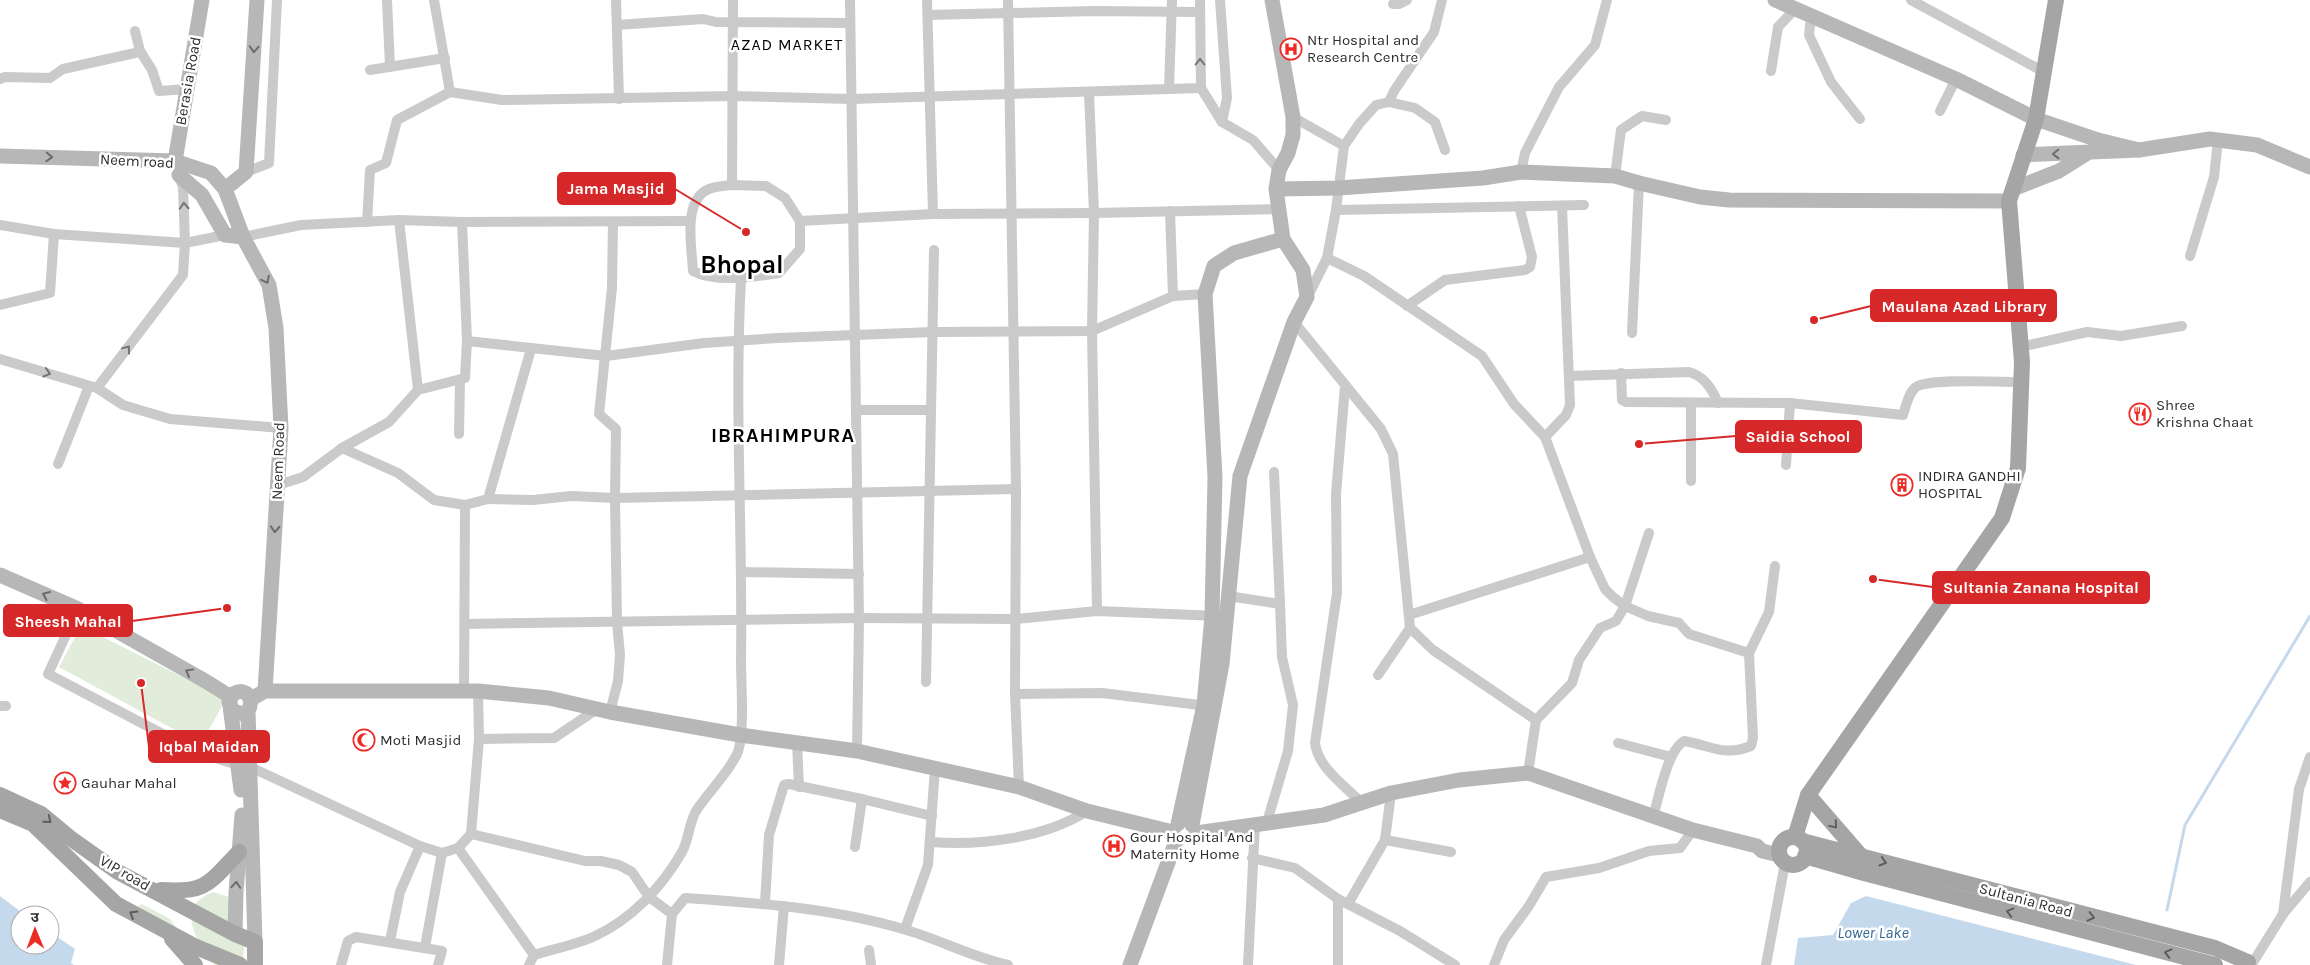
<svg xmlns="http://www.w3.org/2000/svg" width="2310" height="965" font-family="Karla,'Noto Sans Devanagari',sans-serif">
<rect width="100%" height="100%" fill="#fff"/>
<g fill="#e2ecda">
<polygon points="81,626 226,699 201,744 59,667"/>
<path d="M213 892 229 897 245 942 242 965H214C198 942 173 907 213 892Z"/>
<polygon points="142,904 170,919 179,932 136,908"/>
</g>
<g fill="#c5d9ed">
<polygon points="0,896 25,915 20,915 20,945 50,945 50,932 75,949 71,963 74,965 0,965"/>
<polygon points="1866,896 2136,965 1794,965 1798,938 1833,935 1851,903"/>
</g>
<g fill="none" stroke-linecap="round" stroke-linejoin="round">
<polyline stroke="#c5d9ed" stroke-width="3" points="2167,910 2185,825 2310,616"/>
<g stroke="#cacaca" stroke-width="10">
<polyline points="387,0 390,67"/>
<polyline points="434,0 450,92"/>
<polyline points="616,0 619,99"/>
<polyline points="850,0 859,618 857,751"/>
<polyline points="927,0 933,214"/>
<polyline points="1008,0 1016,489 1015,694 1019,787"/>
<polyline points="1200,0 1201,88 1222,122 1253,140 1279,170"/>
<polyline points="1220,0 1227,98 1222,122"/>
<polyline points="1911,0 2044,72"/>
<polyline points="1393,4 1399,4 1407,0"/>
<polyline points="928,15 1094,11 1200,12"/>
<polyline points="1811,17 1809,35 1831,82 1860,119"/>
<polyline points="617,25 703,19 716,22 850,23"/>
<polyline points="140,51 152,70 159,91 187,89"/>
<polyline points="370,70 445,58"/>
<polyline points="1771,71 1778,27 1794,10"/>
<polyline points="0,79 5,77 50,78 63,69 135,53 140,51 135,31"/>
<polyline points="1169,89 1172,0"/>
<polyline points="1089,93 1094,213 1092,331 1097,611"/>
<polyline points="1389,102 1394,91 1434,32 1442,0"/>
<polyline points="1940,111 1956,79"/>
<polyline points="1293,117 1344,146"/>
<polyline points="246,172 269,163 277,0"/>
<polyline points="1521,172 1525,153 1559,87 1595,45 1607,0"/>
<polyline points="1615,176 1621,130 1642,116 1666,120"/>
<path d="M732 185 766 186 785 198 800 221V249L779 273C753 277 716 283 693 271 692 249 683 205 705 191 713 186 723 186 732 185Z"/>
<polyline points="732,185 733,0"/>
<polyline points="1336,210 1584,205"/>
<polyline points="1170,211 1173,296"/>
<polyline points="399,220 418,390"/>
<polyline points="800,221 933,214 1094,213 1281,209"/>
<polyline points="367,222 370,170 386,163 397,120 450,92 502,100 733,96 852,99 1201,88"/>
<polyline points="0,225 54,234 185,243 225,235"/>
<polyline points="243,237 301,225 399,220 462,222 690,221"/>
<polyline points="2190,256 2214,177 2218,140"/>
<polyline points="1327,258 1364,276 1482,356 1514,404 1545,437 1590,557 1605,589 1613,597 1625,606 1648,616 1679,623 1689,634 1749,653"/>
<polyline points="1308,296 1327,258 1336,210 1344,146 1359,124 1376,105 1389,102 1415,108 1435,122 1445,150"/>
<polyline points="0,305 50,293 54,234"/>
<polyline points="1407,306 1445,280 1525,270 1530,267 1532,257 1519,206"/>
<polyline points="1294,322 1381,429 1393,454 1410,628 1433,650 1536,720 1528,773"/>
<polyline points="1632,333 1639,183"/>
<polyline points="467,341 606,356 704,343 777,338 933,332 1092,331 1173,296 1205,294"/>
<polyline points="2020,347 2087,332 2121,336 2182,326"/>
<polyline points="0,359 97,388 123,405 170,419 281,428"/>
<path d="M1621 373 1622 400 1626 402 1790 403 1903 415C1906 407 1908 393 1916 387 1929 378 2001 382 2021 382"/>
<path d="M1570 376 1689 372C1704 376 1712 388 1718 403"/>
<path d="M1345 386 1336 494 1337 593 1315 743C1318 768 1345 786 1362 803"/>
<polyline points="97,388 183,275 185,243 183,187 179,176"/>
<polyline points="1691,403 1691,481"/>
<polyline points="856,410 931,410"/>
<polyline points="459,434 460,380"/>
<polyline points="1545,437 1566,415 1570,405 1562,206"/>
<polyline points="342,448 398,473 434,500 465,505 488,499 531,349"/>
<polyline points="58,464 89,386"/>
<polyline points="1786,465 1790,403"/>
<polyline points="1274,472 1280,604"/>
<polyline points="278,485 303,477 342,448 389,422 418,390 465,378 467,341 462,222"/>
<polyline points="488,499 533,500 571,496 615,498 1016,489"/>
<polyline points="741,572 859,574"/>
<polyline points="1228,596 1280,604 1282,657 1293,705 1288,751 1267,822"/>
<polyline points="78,609 48,674 199,753 238,765"/>
<polyline points="1409,615 1590,557"/>
<polyline points="465,624 859,618 1016,619 1097,611 1218,616"/>
<polyline points="1378,675 1410,628"/>
<polyline points="926,682 934,250"/>
<polyline points="464,691 465,505"/>
<polyline points="1015,694 1102,693 1208,706"/>
<polyline points="0,706 6,706"/>
<polyline points="610,712 618,681 620,655 617,622 615,498 616,429 599,414 612,288 613,222"/>
<polyline points="1536,720 1572,683 1579,660 1600,628 1616,621 1625,606 1649,533"/>
<polyline points="479,739 554,738 597,709"/>
<polyline points="797,743 799,787"/>
<polyline points="1618,743 1671,757"/>
<polyline points="250,767 420,846 442,853 458,848 471,834 479,739 478,691"/>
<path d="M1653 817C1659 797 1667 751 1684 741 1710 745 1723 757 1751 746L1753 738 1749 653 1769 612 1775 566"/>
<polyline points="471,834 585,861 601,861 619,865 632,872 649,897 672,914"/>
<polyline points="1385,840 1451,852"/>
<path d="M931 842C981 846 1045 838 1087 811"/>
<polyline points="855,847 862,799 932,816"/>
<polyline points="458,848 534,955"/>
<polyline points="1252,858 1295,868 1338,899 1400,931 1455,965"/>
<polyline points="765,903 769,835 784,785 789,784 862,799"/>
<polyline points="1348,904 1385,840 1391,793"/>
<polyline points="2283,914 2299,789 2310,757"/>
<polyline points="905,929 928,865 935,768"/>
<polyline points="390,941 400,892 420,846"/>
<polyline points="425,947 442,853"/>
<polyline points="869,950 871,965"/>
<polyline points="2252,964 2283,914 2310,882"/>
<polyline points="341,965 348,941 356,937 442,951 438,965"/>
<path d="M529 965 534 955C553 949 575 945 593 937 631 920 662 887 682 852 689 839 689 823 696 811 708 792 727 775 737 754 745 736 741 683 741 661 743 533 734 406 741 279"/>
<path d="M667 965 672 914 685 898C759 903 832 908 903 929 939 939 971 957 1008 965"/>
<polyline points="779,965 784,906"/>
<polyline points="1248,965 1255,824"/>
<polyline points="1338,965 1338,899"/>
<polyline points="1494,965 1504,940 1529,906 1546,877 1599,868 1649,851 1680,848 1693,830"/>
<polyline points="1766,965 1785,863"/>
</g>
<g stroke="#b7b7b7" stroke-width="15">
<polyline points="1775,0 1956,79 2036,119 2098,140 2139,150"/>
<polyline points="2023,155 2139,150 2210,139 2257,145 2310,167"/>
<polyline points="0,156 175,161 211,173 225,189 243,237 269,285 276,328 281,428 265,691"/>
<polyline points="175,161 202,0"/>
<polyline points="179,175 202,195 225,235 243,237"/>
<polyline points="225,189 246,172 257,0"/>
<polyline points="1276,189 1338,188 1483,178 1521,172 1615,176 1639,183 1700,197 1729,200 2009,201"/>
<polyline points="2013,189 2059,171 2086,154"/>
<polyline points="0,575 78,609 207,682 231,697"/>
<polyline points="251,699 265,691 478,691 549,698 610,712 740,735 857,751 1019,787 1087,811 1173,832"/>
<polyline points="230,706 241,790"/>
<path d="M248 711 243 714 233 711 229 702 233 694C246 686 255 699 248 711L255 942"/>
<polyline points="1178,824 1204,705 1212,616 1215,477 1205,294 1214,266 1234,253 1283,239"/>
<polyline points="1192,825 1222,664 1240,476 1294,322 1307,297 1303,270 1283,239 1276,189 1279,170 1288,153 1293,135 1293,117 1272,0"/>
<polyline points="1196,833 1324,815 1391,793 1459,780 1528,773 1693,830 1757,846 1762,851 1779,855"/>
<polyline points="235,934 236,892 242,815"/>
<polyline points="1130,965 1176,841"/>
</g>
<g stroke="#a5a5a5" stroke-width="16">
<polyline points="0,795 41,814 70,838 118,872 235,934 255,942 255,965"/>
<polyline points="1808,795 1860,855"/>
<polyline points="0,810 33,824 116,904 196,947 240,965"/>
<polyline points="1795,837 1808,795 2002,518 2018,468 2022,362 2009,201 2036,119 2056,0"/>
<circle cx="1793" cy="851" r="14"/>
<polyline points="1802,841 2215,948 2248,962"/>
<polyline points="1805,856 1864,873 2215,965"/>
<path d="M161 890C207 893 208 884 239 852"/>
<polyline points="172,939 195,965"/>
</g>
</g>
<defs><path id="oneway-chevron" d="M-2-3.5L2.5 0L-2 3.5" fill="none" stroke-width="1.6" stroke-linecap="round" stroke-linejoin="round" transform="scale(1.25)"/></defs>
<g stroke="#6b6b6b">
<use href="#oneway-chevron" transform="translate(254 49) rotate(94)"/>
<use href="#oneway-chevron" transform="translate(2056 154) rotate(179)"/>
<use href="#oneway-chevron" transform="translate(49 157) rotate(2)"/>
<use href="#oneway-chevron" transform="translate(266 280) rotate(64)"/>
<use href="#oneway-chevron" transform="translate(275 529) rotate(93)"/>
<use href="#oneway-chevron" transform="translate(46 595) rotate(-156)"/>
<use href="#oneway-chevron" transform="translate(189 672) rotate(-151)"/>
<use href="#oneway-chevron" transform="translate(236 885) rotate(-86)"/>
</g>
<g stroke="#747474">
<use href="#oneway-chevron" transform="translate(1200 62) rotate(-90)"/>
<use href="#oneway-chevron" transform="translate(184 206) rotate(-93)"/>
<use href="#oneway-chevron" transform="translate(127 349) rotate(-53)"/>
<use href="#oneway-chevron" transform="translate(47 373) rotate(17)"/>
</g>
<g stroke="#5d5d5d">
<use href="#oneway-chevron" transform="translate(48 820) rotate(39)"/>
<use href="#oneway-chevron" transform="translate(1834 825) rotate(50)"/>
<use href="#oneway-chevron" transform="translate(1883 862) rotate(16)"/>
<use href="#oneway-chevron" transform="translate(2010 912) rotate(-165)"/>
<use href="#oneway-chevron" transform="translate(133 914) rotate(-149)"/>
<use href="#oneway-chevron" transform="translate(2091 917) rotate(14)"/>
<use href="#oneway-chevron" transform="translate(2168 953) rotate(-165)"/>
</g>
<defs>
<g id="hospital-ring" transform="scale(1.125)"><circle r="9.5" fill="#fff" stroke="#ee2a25" stroke-width="1.5"/><path d="M-5-5h3v3.5h4V-5h3V5h-3V1.5h-4V5h-3Z" fill="#ee2a25"/></g>
<g id="restaurant-ring" transform="scale(1.125)"><circle r="9.5" fill="#fff" stroke="#ee2a25" stroke-width="1.5"/><path d="M-5-6h1v4h1v-4h1v4h1v-4h1v5L-1.5 .5V6h-2V.5L-5-1ZM5-6V6H3V1.5H1.5Q1.5-4 5-6Z" fill="#ee2a25"/></g>
<g id="building-ring" transform="scale(1.125)"><circle r="9.5" fill="#fff" stroke="#ee2a25" stroke-width="1.5"/><path d="M-4-6H4V6H1V3H-1V6H-4ZM-2.5-4.3h1.7v1.8h-1.7ZM.8-4.3h1.7v1.8H.8ZM-2.5-1h1.7V.8h-1.7ZM.8-1h1.7V.8H.8Z" fill="#ee2a25"/></g>
<g id="mosque-ring" transform="scale(1.125)"><circle r="9.5" fill="#fff" stroke="#ee2a25" stroke-width="1.5"/><path d="M3.5-4.9A6 6 0 1 0 3.5 4.9A5 5 0 1 1 3.5-4.9Z" fill="#ee2a25"/></g>
<g id="sight-ring" transform="scale(1.125)"><circle r="9.5" fill="#fff" stroke="#ee2a25" stroke-width="1.5"/><path d="M0-6L1.8-2.2L6-1.7L2.9 1.2L3.7 5.4L0 3.3L-3.7 5.4L-2.9 1.2L-6-1.7L-1.8-2.2Z" fill="#ee2a25"/></g>
</defs>
<g fill-rule="evenodd">
<use href="#hospital-ring" x="1291" y="49"/>
<use href="#restaurant-ring" x="2140" y="414"/>
<use href="#building-ring" x="1902" y="485"/>
<use href="#mosque-ring" x="364" y="740"/>
<use href="#sight-ring" x="65" y="783"/>
<use href="#hospital-ring" x="1114" y="846"/>
</g>
<g text-anchor="middle" dominant-baseline="central" stroke-width="5" stroke-linejoin="round" paint-order="stroke">
<g font-size="15" fill="#2d2d2d" stroke="#fff" text-anchor="start">
<text x="1307" y="40">Ntr Hospital and<tspan x="1307" dy="17">Research Centre</tspan></text>
<text x="2156" y="405">Shree<tspan x="2156" dy="17">Krishna Chaat</tspan></text>
<text x="1918" y="476">INDIRA GANDHI<tspan x="1918" dy="17">HOSPITAL</tspan></text>
<text x="380" y="740">Moti Masjid</text>
<text x="81" y="783">Gauhar Mahal</text>
<text x="1130" y="837">Gour Hospital And<tspan x="1130" dy="17">Maternity Home</tspan></text>
</g>
<g font-size="15" fill="#2d2d2d" stroke="#fff">
<text transform="translate(188 81) rotate(-80)">Berasia Road</text>
<text transform="translate(137 161) rotate(3)">Neem road</text>
<text transform="translate(278 461) rotate(-88)">Neem Road</text>
<text transform="translate(125 873) rotate(30)">VIP road</text>
<text transform="translate(2026 900) rotate(15)">Sultania Road</text>
</g>
<g font-size="16" letter-spacing="1" fill="#000" stroke="#fff">
<text x="787" y="44">AZAD MARKET</text>
</g>
<g font-size="16" font-style="italic" fill="#376794" stroke="#fff">
<text x="1873" y="932">Lower Lake</text>
</g>
<g font-size="20" font-weight="bold" letter-spacing="1" fill="#000" stroke="#fff">
<text x="783" y="435">IBRAHIMPURA</text>
</g>
<g font-size="25" font-weight="bold" fill="#000" stroke="#fff">
<text x="742" y="264">Bhopal</text>
</g>
</g>
<path fill="none" stroke="#d62828" stroke-width="2" d="M746 232L675 189M1814 320L1871 306M1639 444L1736 436M1873 579L1933 587M227 608L132 621M141 683L149 747"/>
<g fill="#d62828" stroke="#fff" stroke-width="2">
<circle cx="746" cy="232" r="5"/>
<circle cx="1814" cy="320" r="5"/>
<circle cx="1639" cy="444" r="5"/>
<circle cx="1873" cy="579" r="5"/>
<circle cx="227" cy="608" r="5"/>
<circle cx="141" cy="683" r="5"/>
</g>
<g fill="#d62828" stroke="#d62828" stroke-width="2">
<rect x="558" y="173" width="117" height="31" rx="5"/>
<rect x="1871" y="290" width="185" height="31" rx="5"/>
<rect x="1736" y="421" width="125" height="31" rx="5"/>
<rect x="1933" y="572" width="216" height="31" rx="5"/>
<rect x="4" y="605" width="128" height="31" rx="5"/>
<rect x="149" y="731" width="120" height="31" rx="5"/>
</g>
<g font-size="16" text-anchor="middle" font-weight="bold" fill="#fff">
<text x="616" y="194">Jama Masjid</text>
<text x="1964" y="312">Maulana Azad Library</text>
<text x="1798" y="442">Saidia School</text>
<text x="2041" y="593">Sultania Zanana Hospital</text>
<text x="68" y="627">Sheesh Mahal</text>
<text x="209" y="752">Iqbal Maidan</text>
</g>
<g transform="translate(35 930) rotate(359)"><circle r="24" fill="#ffffff" stroke="#ababab"/>
<path d="M0-4L9 19L0 12L-9 19Z" fill="#ee2a25"/>
<text y="-8" font-size="14" font-weight="bold" text-anchor="middle" fill="#2d2d2d">उ</text>
</g>
</svg>
